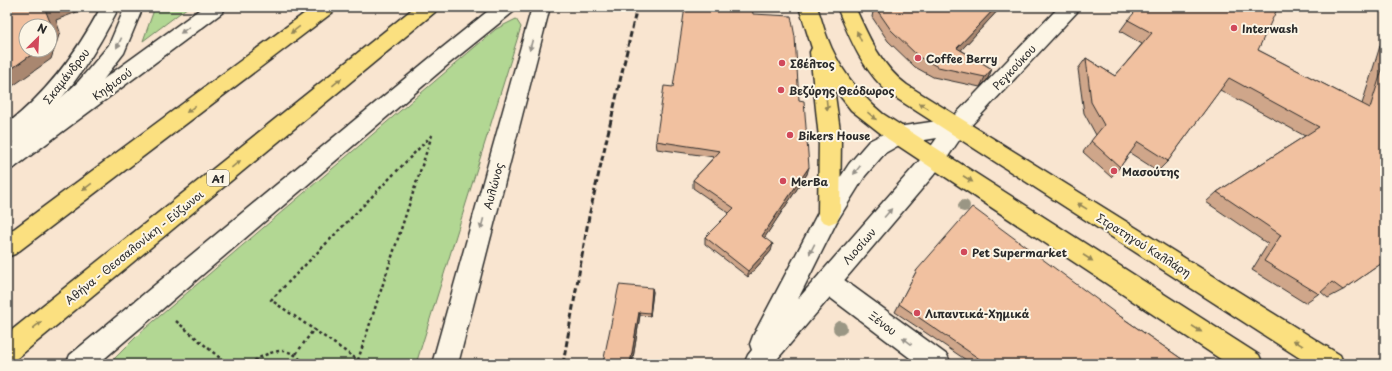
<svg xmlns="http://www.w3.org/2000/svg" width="1392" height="371" font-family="'Playpen Sans',sans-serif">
<rect width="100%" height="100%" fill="#f9e5d0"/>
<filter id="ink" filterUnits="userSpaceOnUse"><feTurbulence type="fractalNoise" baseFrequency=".025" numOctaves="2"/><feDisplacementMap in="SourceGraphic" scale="8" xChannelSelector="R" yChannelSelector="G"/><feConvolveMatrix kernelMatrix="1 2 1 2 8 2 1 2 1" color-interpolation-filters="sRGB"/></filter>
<g filter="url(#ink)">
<g fill="#b2d793" stroke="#6e815f">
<polygon points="155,7 188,7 143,41"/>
<polygon points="516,19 521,27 416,364 109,364 140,333 496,29"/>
</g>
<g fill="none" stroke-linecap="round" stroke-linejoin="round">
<g stroke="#2b2b2b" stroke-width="3">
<polygon id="pedestrian" points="493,7 515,7 513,12 451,62 98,364 66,364 70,355 437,52"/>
</g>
<g stroke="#2b2b2b" stroke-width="3">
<g id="minor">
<path d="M101 7H119C97 50 73 90 37 124 28 132 18 141 7 145V124C48 92 77 52 101 7Z"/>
<polygon points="828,271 836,274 947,355 951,364 918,364 820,290 816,282 820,274"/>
</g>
</g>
<g stroke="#2b2b2b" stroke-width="3">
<g id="tertiary">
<polygon points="203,7 225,7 223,12 15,167 7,170 7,149"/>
<polygon points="532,7 550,7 458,364 432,364"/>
</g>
</g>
<g stroke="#2b2b2b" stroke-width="3">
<g id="secondary">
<polygon points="125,7 143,7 124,53 92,94 15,167 7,170 7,148 78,82 109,45"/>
<path d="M1059 7H1079L1077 12 964 133 943 164 773 364H744L748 355 752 350 750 344 753 336 821 207 849 164 869 141 897 127 951 119ZM937 138 927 152 798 299 837 221 865 176 885 153 901 144Z"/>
</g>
</g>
<g stroke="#2b2b2b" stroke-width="3">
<g id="primary">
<path d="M799 7H817C821 17 823 27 827 37 838 67 858 93 883 114L1259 355 1263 364H1228L888 139 851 110 834 88 841 138 840 214 837 221 829 224 821 221 818 214 819 138 810 52 812 48Z"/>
<path d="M837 7H855C868 36 881 66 907 85L1340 355 1344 364H1309L893 96C864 74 850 39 837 7Z"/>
</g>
</g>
<g stroke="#2b2b2b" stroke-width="3">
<g id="motorway">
<polygon points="313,7 335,7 333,12 15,254 7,257 7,234"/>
<polygon points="415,7 437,7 435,12 16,359 7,362 7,334"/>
</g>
</g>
<g stroke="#2b2b2b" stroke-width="2.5" stroke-dasharray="3 3" stroke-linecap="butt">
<polygon points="432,135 358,360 271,300"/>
<polyline points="176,321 227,364"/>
<polyline points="296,354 314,329"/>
<path d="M249 364C268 352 288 342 304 364"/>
</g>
<use href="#pedestrian" fill="#fcf5e5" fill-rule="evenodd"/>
<use href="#minor" fill="#fcf5e5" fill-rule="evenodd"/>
<use href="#tertiary" fill="#fcf5e5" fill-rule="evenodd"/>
<use href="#secondary" fill="#fcf5e5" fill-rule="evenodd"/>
<use href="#primary" fill="#fbe080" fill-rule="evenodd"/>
<use href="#motorway" fill="#fbe080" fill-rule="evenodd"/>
<polyline stroke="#2b2b2b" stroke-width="3" stroke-dasharray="6 3" stroke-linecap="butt" points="563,364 589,216 637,7"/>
</g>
<g fill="#9a9684">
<circle cx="964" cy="206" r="6"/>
<circle cx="840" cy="328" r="7"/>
</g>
<g fill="#cfa68a" stroke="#2b2b2b">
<polygon points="874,7 1001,7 961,50 992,69 987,80 980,87 933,77 915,67 888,41 872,17"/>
<polygon points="753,14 799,100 807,174 764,238 771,251 748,277 705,244 705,237 729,213 693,188 693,180 714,157 657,149 656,141 673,87"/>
<polygon points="1128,20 1258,50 1362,104 1385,30 1385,261 1343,290 1328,298 1321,292 1305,303 1252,270 1268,244 1206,202 1217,192 1305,136 1220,90 1168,161 1158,171 1130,153 1120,167 1111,177 1083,152 1096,135 1084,113 1078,69 1086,58 1115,76 1142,44 1120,31"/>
<polygon points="917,270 1114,312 1189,364 972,364 895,312"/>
<polygon points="652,288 653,292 650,316 640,315 632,364 603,364 603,363"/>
</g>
<g fill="#a98770" stroke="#2b2b2b">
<polygon points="52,7 90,7 56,20 60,32 51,59 7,90 7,72 38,50 50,50 50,26 48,26 45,9"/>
<polygon points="996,7 1001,7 953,59 957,48"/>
<polygon points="992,69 987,80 980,87 985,77"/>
<polygon points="809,167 807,174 761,243 762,236"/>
<polygon points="773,244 771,251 748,277 748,271"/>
<polygon points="652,288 653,292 650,316 650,313"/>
<polygon points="639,312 640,315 632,364 630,364"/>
</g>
<g fill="#f1c1a0" stroke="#2b2b2b">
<polygon points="7,7 52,7 45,9 50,22 48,26 26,26 26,50 38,50 7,72"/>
<polygon points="685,7 752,7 753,14 791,16 795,37 799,100 804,101 809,167 762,236 773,244 748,271 705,237 734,208 693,180 720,151 656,141 664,86 673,87"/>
<polygon points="875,7 996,7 957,48 992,69 985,77 938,67 919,57 891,30"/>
<polygon points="1139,7 1278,7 1258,50 1370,108 1385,60 1385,261 1343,290 1332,282 1319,294 1264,261 1281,235 1217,192 1319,127 1229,78 1168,161 1138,142 1120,167 1091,141 1104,125 1091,102 1086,58 1115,76 1152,33 1128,20"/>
<polygon points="972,207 1114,312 1189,364 987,364 899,304 917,270"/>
<polygon points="619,285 652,288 650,313 639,312 630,364 603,363"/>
</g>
<defs><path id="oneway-solid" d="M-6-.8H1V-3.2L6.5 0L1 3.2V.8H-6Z"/></defs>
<g fill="#949088">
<use href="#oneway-solid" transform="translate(185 30) rotate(144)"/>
<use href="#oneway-solid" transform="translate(119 43) rotate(116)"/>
<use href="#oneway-solid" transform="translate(531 45) rotate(105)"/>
<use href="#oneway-solid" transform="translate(857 170) rotate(128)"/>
<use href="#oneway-solid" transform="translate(888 213) rotate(-49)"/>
<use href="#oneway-solid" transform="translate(482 224) rotate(105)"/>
<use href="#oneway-solid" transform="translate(812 249) rotate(117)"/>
<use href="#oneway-solid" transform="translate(907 341) rotate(-143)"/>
</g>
<g fill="#938656">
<use href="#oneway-solid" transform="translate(295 30) rotate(143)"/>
<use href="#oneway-solid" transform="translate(859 36) rotate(-114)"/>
<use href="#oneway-solid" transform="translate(337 82) rotate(-39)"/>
<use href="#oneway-solid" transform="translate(827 105) rotate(84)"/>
<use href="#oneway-solid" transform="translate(924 106) rotate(-148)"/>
<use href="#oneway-solid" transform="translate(191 109) rotate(143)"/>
<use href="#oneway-solid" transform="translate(872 116) rotate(40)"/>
<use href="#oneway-solid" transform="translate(236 164) rotate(-39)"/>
<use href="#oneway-solid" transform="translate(968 179) rotate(33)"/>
<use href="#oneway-solid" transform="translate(87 187) rotate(143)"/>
<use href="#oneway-solid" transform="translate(1082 206) rotate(-148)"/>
<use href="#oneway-solid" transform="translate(1088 258) rotate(33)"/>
<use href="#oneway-solid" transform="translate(37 325) rotate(-39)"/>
<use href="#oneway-solid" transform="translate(1197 329) rotate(33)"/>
<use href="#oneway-solid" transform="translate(1298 343) rotate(-148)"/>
</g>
</g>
<g fill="#d1495b" stroke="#fcf5e5" stroke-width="1.5">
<circle cx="1234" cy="28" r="4"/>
<circle cx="918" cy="58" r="4"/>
<circle cx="782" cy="63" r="4"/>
<circle cx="781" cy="90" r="4"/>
<circle cx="790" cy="135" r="4"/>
<circle cx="1114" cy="171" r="4"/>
<circle cx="783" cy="181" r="4"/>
<circle cx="964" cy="252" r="4"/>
<circle cx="917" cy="313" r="4"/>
</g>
<g text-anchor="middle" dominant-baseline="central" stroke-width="4" stroke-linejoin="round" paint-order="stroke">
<rect fill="#fcf5e5" stroke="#6a6863" stroke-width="1" x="207" y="170" width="22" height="16" rx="3"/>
<g font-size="10" font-weight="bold" fill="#2b2b2b">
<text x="218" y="178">Α1</text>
</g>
<g font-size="11" font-weight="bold" fill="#2b2b2b" stroke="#fcf5e5" text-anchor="start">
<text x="1242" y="28">Interwash</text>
<text x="926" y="58">Coffee Berry</text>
<text x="790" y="63">Σβέλτος</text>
<text x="789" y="90">Βεζύρης Θεόδωρος</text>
<text x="798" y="135">Bikers House</text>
<text x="1122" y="171">Μασούτης</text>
<text x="791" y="181">MerBa</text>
<text x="972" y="252">Pet Supermarket</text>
<text x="925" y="313">Λιπαντικά-Χημικά</text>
</g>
<g font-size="11" fill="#2b2b2b" stroke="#fcf5e5">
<text transform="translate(1014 67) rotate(-47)">Ρεγκούκου</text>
<text transform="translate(66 76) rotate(-52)">Σκαμάνδρου</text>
<text transform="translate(112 84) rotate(-36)">Κηφισού</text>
<text transform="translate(493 186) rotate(-75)">Αυλώνος</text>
<text transform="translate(1144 245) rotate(32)">Στρατηγού Καλλάρη</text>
<text transform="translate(859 246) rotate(-49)">Λιοσίων</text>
<text transform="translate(134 247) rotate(-39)">Αθήνα - Θεσσαλονίκη - Εύζωνοι</text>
<text transform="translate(883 323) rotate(37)">Ξένου</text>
</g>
</g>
<rect width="1392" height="371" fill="none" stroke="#fcf5e5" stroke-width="24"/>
<rect x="12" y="12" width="1368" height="347" fill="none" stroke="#2b2b2b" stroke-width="1.5" filter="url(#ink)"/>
<g transform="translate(38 38) rotate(24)"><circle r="19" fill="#fcf5e5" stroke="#a8a49b"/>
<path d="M0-3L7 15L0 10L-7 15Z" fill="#d1495b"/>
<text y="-6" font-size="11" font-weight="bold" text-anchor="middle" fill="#2b2b2b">N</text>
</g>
</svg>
